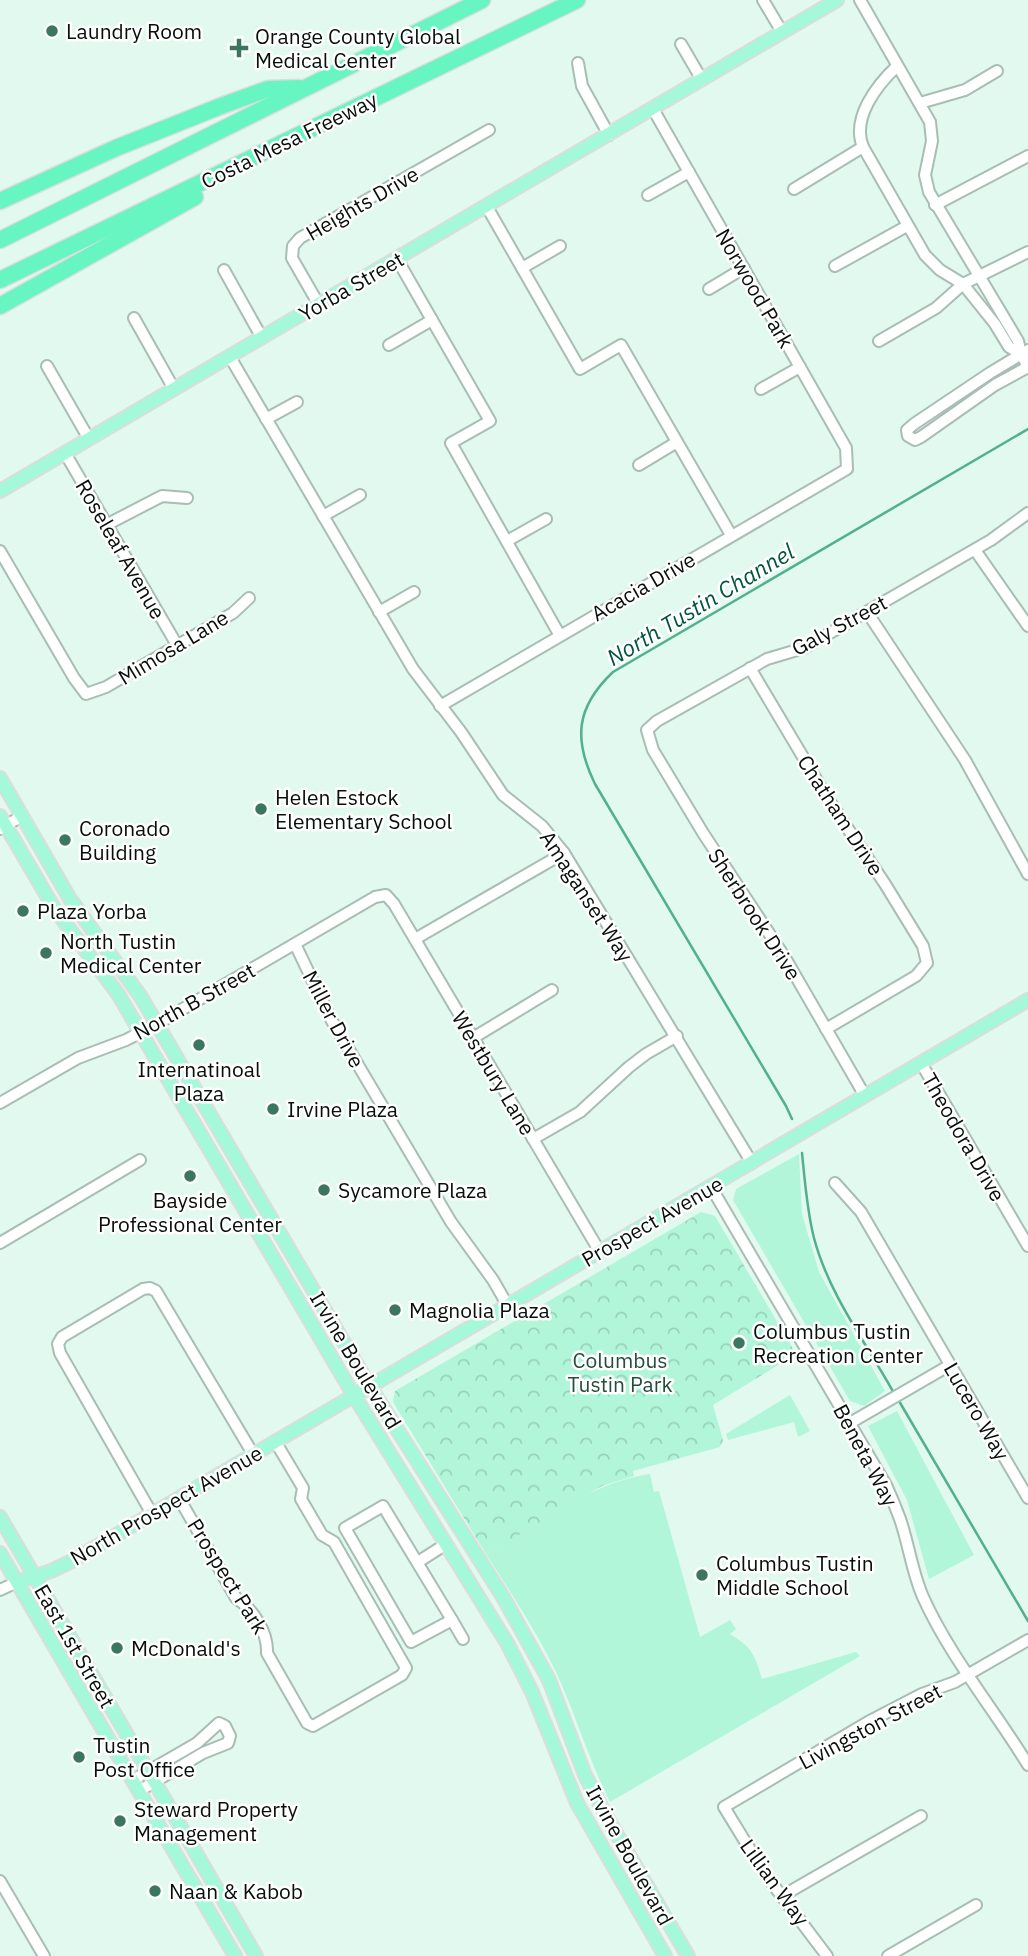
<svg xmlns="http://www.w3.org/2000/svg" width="1028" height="1956" font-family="'IBM Plex Sans',sans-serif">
<defs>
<pattern id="park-crowns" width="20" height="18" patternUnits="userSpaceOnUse" patternTransform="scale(1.75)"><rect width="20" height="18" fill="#b2f6d9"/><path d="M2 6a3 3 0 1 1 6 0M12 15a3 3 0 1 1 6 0" fill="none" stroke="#98d2b9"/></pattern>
</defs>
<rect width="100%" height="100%" fill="#e1f9ee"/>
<g fill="#b2f6d9">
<polygon points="799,1154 802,1214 819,1272 885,1391 864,1406 850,1401 733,1200 736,1189"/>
<polygon points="790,1395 810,1431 798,1437 794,1422 728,1440 726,1434"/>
<polygon points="897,1411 974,1555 929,1579 907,1500 868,1426"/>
<path d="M650 1474 654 1492 659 1491 700 1637 730 1620 736 1629 730 1634C752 1647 755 1655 762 1679L856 1652 860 1656 610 1802C589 1760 576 1716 557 1674 537 1632 511 1593 486 1554 537 1524 592 1482 650 1474Z"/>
</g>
<polygon fill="url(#park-crowns)" points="701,1212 715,1216 796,1354 713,1405 723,1440 720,1447 633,1471 634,1476 602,1486 486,1554 393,1402 395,1391"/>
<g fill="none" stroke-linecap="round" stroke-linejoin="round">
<g stroke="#51b08d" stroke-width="2.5">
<path d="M792 1119 786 1106 595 784C573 739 576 707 613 672L1028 429"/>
<path d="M802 1153C805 1182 807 1211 814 1238 829 1295 867 1344 895 1395"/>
<polyline points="899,1401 1028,1621"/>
</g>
<g stroke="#a8beb4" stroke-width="14">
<g id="minor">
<polyline points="763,0 782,32"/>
<polyline points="860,0 930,122 932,141 925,175 929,192 1018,341 1021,354 1028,367"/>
<polyline points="681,44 702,80"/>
<polyline points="578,63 582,86 609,135"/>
<path d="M897 66C877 85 851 118 863 147L925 255 940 270 963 284 995 324 1009 347 1021 354"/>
<polyline points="920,103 965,90 997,71"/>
<polyline points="794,189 863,147"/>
<polyline points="648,195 689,172"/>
<polyline points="935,205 1028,156"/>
<polyline points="487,207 580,369 621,345 731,535"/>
<polyline points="397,259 490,421 451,443 559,634"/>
<polyline points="835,266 907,226"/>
<polyline points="522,268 560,246"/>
<polyline points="224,270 262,338"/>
<polyline points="709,289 744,268"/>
<polyline points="319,305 292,258 293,246 300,238 489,130"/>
<polyline points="134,318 174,389"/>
<polyline points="879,341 936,308 963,284 1028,252"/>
<polyline points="389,345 432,320"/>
<polyline points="1028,350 990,373 914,424 907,430 908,436 915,440 921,437 995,385 1028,367"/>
<polyline points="230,357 413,669 461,732 503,795 542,826 564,853 752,1163"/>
<polyline points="47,366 89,439"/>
<polyline points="761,389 800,367"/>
<polyline points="266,419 297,402"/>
<polyline points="65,453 177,645"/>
<polyline points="639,465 677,442"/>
<polyline points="323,516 360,495"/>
<polyline points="106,525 162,496 187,498"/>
<polyline points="507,541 546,519"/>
<polyline points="975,550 1028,626"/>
<polyline points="0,551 74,678 86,694 106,687 233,613 249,598"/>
<polyline points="379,612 414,592"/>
<polyline points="867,612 965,760 1028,874"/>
<polyline points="750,668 828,799 885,884 923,946 927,963 916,976 826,1029"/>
<polyline points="440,706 847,469 846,448 653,109"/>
<polyline points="0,829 22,816"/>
<polyline points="415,939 564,853"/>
<polyline points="295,944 332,1021 451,1222 493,1280 508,1306"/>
<polyline points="473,1038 552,990"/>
<polyline points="921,1063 1028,1246"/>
<polyline points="865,1096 784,956 703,833 653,750 647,730 657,721 767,659 804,648 991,540 1028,513"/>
<polyline points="0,1103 78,1058 126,1040 157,1024 375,897 386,895 394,904 600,1252"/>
<polyline points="533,1139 580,1112 629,1067 646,1054 677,1036"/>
<polyline points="835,1183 861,1212 1028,1498"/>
<path d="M711 1187 886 1485C891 1496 896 1508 900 1519 909 1545 912 1572 923 1597 950 1657 994 1709 1028 1765"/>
<polyline points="0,1243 140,1160"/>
<polyline points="850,1423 950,1365"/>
<path d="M179 1498 236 1598C253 1609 268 1632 267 1653L307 1723 313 1726 402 1675 406 1668 334 1542 322 1535 301 1499 303 1488 275 1441"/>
<polygon points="383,1506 452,1620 411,1642 345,1528"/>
<polyline points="152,1514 60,1353 58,1344 62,1337 143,1289 150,1288 156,1291 253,1454"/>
<polyline points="418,1562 446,1544"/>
<polyline points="0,1590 17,1582"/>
<polyline points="452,1620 463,1639"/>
<polyline points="133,1780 197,1743 219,1723 225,1726 230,1736 228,1743 203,1753 139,1791"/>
<polyline points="0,1881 44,1956"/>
<polyline points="782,1896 921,1816"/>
<polyline points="827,1956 765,1874 724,1807 868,1722 922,1694 955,1682 1028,1640"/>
<polyline points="888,1956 976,1905"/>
</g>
</g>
<g stroke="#dcdddd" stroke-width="16">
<g id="major">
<polyline points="0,491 837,0"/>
<polyline points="0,778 70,899 141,997 369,1385 503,1597 549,1680 585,1775 605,1814 688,1956"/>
<polyline points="0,816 54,908 118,994 353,1394 507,1643 532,1692 577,1803 665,1956"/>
<polyline points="0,1517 256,1956"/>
<polyline points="0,1553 235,1956"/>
<polyline points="17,1582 51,1571 72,1561 1028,1000"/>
</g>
</g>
<g stroke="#dcdddd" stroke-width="19">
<g id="highway">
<polyline points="0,201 116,148 221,106 268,89 299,88"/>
<polyline points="0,240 482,0"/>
<polyline points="0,280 577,0"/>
<polyline points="0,306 195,197"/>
</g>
</g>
<use href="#minor" stroke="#fff" stroke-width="10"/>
<use href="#major" stroke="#a4f9da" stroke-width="12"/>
<use href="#highway" stroke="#67f5c2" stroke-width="16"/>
</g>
<g fill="#3b765f" stroke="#fff" stroke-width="2.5">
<circle cx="52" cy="31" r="7"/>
<path d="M235.5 37.5h7v7h7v7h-7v7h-7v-7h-7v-7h7z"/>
<circle cx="261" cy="809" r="7"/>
<circle cx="65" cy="840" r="7"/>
<circle cx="23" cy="911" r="7"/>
<circle cx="46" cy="953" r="7"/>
<circle cx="199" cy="1045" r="7"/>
<circle cx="273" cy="1109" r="7"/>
<circle cx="190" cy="1176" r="7"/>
<circle cx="324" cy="1190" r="7"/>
<circle cx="395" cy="1310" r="7"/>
<circle cx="739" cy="1343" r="7"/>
<circle cx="702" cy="1575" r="7"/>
<circle cx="117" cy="1648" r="7"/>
<circle cx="79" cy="1757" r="7"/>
<circle cx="120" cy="1821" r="7"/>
<circle cx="155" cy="1891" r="7"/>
</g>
<g text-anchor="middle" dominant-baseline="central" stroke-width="5" stroke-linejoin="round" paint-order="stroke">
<g font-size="21" fill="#070f0b" stroke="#fff" text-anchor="start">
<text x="66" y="31">Laundry Room</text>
<text x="255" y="36">Orange County Global<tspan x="255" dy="24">Medical Center</tspan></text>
<text x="275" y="797">Helen Estock<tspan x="275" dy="24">Elementary School</tspan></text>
<text x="79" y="828">Coronado<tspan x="79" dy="24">Building</tspan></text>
<text x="37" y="911">Plaza Yorba</text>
<text x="60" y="941">North Tustin<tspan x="60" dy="24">Medical Center</tspan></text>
<text x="199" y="1069" text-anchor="middle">Internatinoal<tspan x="199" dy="24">Plaza</tspan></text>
<text x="287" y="1109">Irvine Plaza</text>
<text x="338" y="1190">Sycamore Plaza</text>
<text x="190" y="1200" text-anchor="middle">Bayside<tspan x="190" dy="24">Professional Center</tspan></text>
<text x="409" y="1310">Magnolia Plaza</text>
<text x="753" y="1331">Columbus Tustin<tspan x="753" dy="24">Recreation Center</tspan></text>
<text x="716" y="1563">Columbus Tustin<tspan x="716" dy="24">Middle School</tspan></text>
<text x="131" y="1648">McDonald's</text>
<text x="93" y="1745">Tustin<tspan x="93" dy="24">Post Office</tspan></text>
<text x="134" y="1809">Steward Property<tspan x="134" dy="24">Management</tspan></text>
<text x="169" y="1891">Naan &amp; Kabob</text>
</g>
<g font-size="21" fill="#070f0b" stroke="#fff">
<text transform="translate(289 140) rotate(-26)">Costa Mesa Freeway</text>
<text transform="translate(362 203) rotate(-30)">Heights Drive</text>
<text transform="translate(351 286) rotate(-30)">Yorba Street</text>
<text transform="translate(755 288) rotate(60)">Norwood Park</text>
<text transform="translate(121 549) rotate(60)">Roseleaf Avenue</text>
<text transform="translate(643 586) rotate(-30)">Acacia Drive</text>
<text transform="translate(839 625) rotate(-28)">Galy Street</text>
<text transform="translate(173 647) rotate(-31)">Mimosa Lane</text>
<text transform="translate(841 815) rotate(57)">Chatham Drive</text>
<text transform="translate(587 896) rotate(57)">Amaganset Way</text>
<text transform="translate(755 914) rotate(57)">Sherbrook Drive</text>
<text transform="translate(194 1001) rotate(-29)">North B Street</text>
<text transform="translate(334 1019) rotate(62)">Miller Drive</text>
<text transform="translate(494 1073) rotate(59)">Westbury Lane</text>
<text transform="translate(964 1137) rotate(60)">Theodora Drive</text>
<text transform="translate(652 1221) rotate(-30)">Prospect Avenue</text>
<text transform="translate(356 1360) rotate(59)">Irvine Boulevard</text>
<text transform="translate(977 1411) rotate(60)">Lucero Way</text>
<text transform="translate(866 1455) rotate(62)">Beneta Way</text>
<text transform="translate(166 1505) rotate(-30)">North Prospect Avenue</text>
<text transform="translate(228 1576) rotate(58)">Prospect Park</text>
<text transform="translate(75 1646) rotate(60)">East 1st Street</text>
<text transform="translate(870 1726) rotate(-28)">Livingston Street</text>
<text transform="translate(630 1855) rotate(61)">Irvine Boulevard</text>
<text transform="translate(775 1882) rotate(54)">Lillian Way</text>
</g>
<g font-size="21" fill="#244d3d" stroke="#fff">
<text x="620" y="1360">Columbus<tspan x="620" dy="24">Tustin Park</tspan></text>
</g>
<g font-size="23" font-style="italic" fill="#02543d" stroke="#fff">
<text transform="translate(700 604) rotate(-31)">North Tustin Channel</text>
</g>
</g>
</svg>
